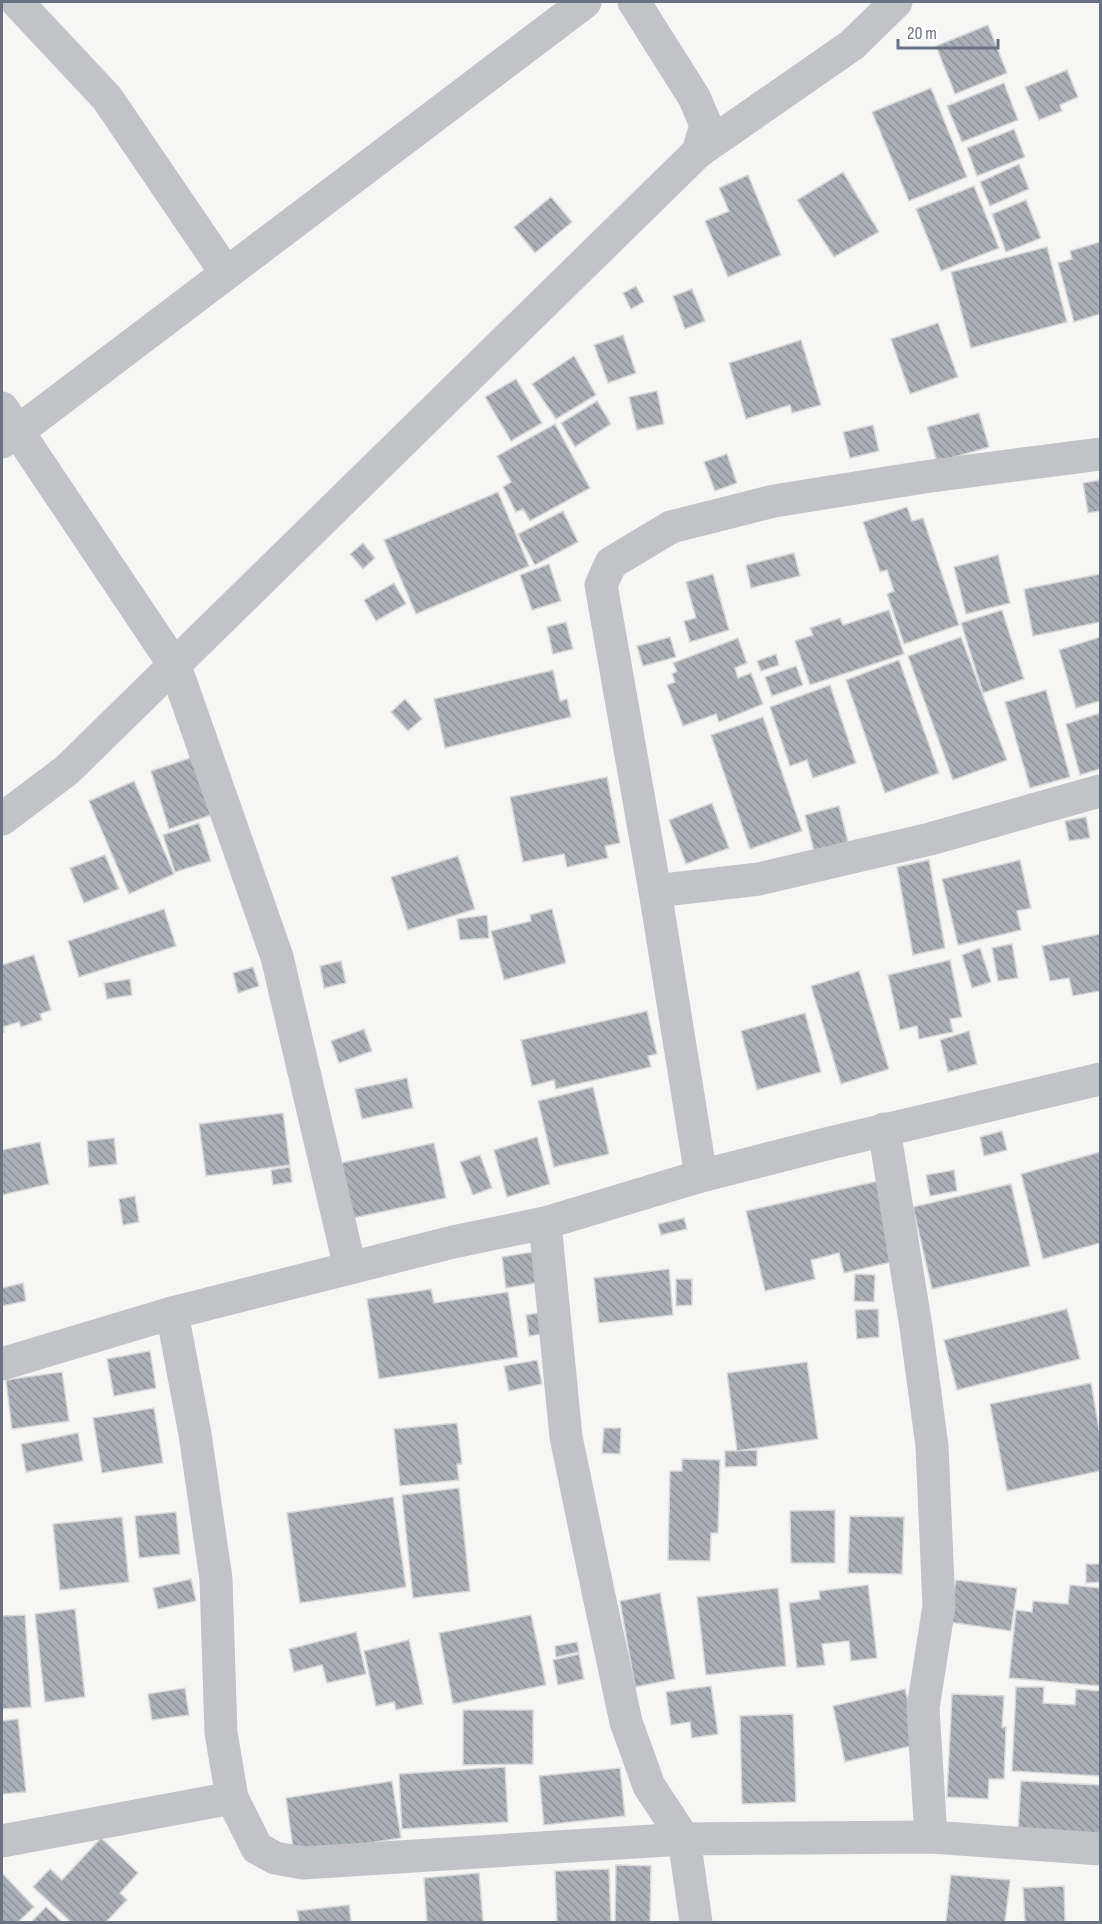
<svg xmlns="http://www.w3.org/2000/svg" width="1102" height="1924" font-family="'Sofia Sans Condensed',sans-serif">
<defs>
<pattern id="building-back-hatch" width="6" height="6" patternUnits="userSpaceOnUse" patternTransform="scale(1.5)"><rect width="6" height="6" fill="#abafb7"/><path d="M-1 5l2 2M0 0l6 6M5-1l2 2" fill="none" stroke="#8f939a"/></pattern>
</defs>
<rect width="100%" height="100%" fill="#f6f7f4"/>
<g fill="url(#building-back-hatch)" stroke="#d8d9d7" stroke-width="1.5">
<polygon points="988,25 1007,73 955,94 936,46"/>
<polygon points="1067,70 1078,97 1060,105 1062,111 1039,120 1025,87"/>
<polygon points="1004,83 1018,120 962,142 947,106"/>
<polygon points="931,88 967,177 909,201 872,112"/>
<polygon points="1014,129 1025,157 977,176 967,148"/>
<polygon points="1019,164 1029,189 990,206 980,182"/>
<polygon points="843,172 879,232 834,257 797,200"/>
<polygon points="748,175 781,255 728,277 705,221 729,211 719,188"/>
<polygon points="974,186 999,248 941,271 916,209"/>
<polygon points="551,197 572,222 535,253 514,227"/>
<polygon points="1026,200 1041,238 1006,252 992,214"/>
<polygon points="1100,242 1100,314 1074,322 1058,263 1072,259 1070,251"/>
<polygon points="1047,247 1067,322 971,348 951,272"/>
<polygon points="636,286 644,302 631,309 623,293"/>
<polygon points="692,289 705,321 685,329 673,296"/>
<polygon points="938,323 958,377 910,394 891,339"/>
<polygon points="623,335 636,373 608,383 594,345"/>
<polygon points="801,340 821,405 792,413 790,405 746,419 729,363"/>
<polygon points="574,356 596,395 556,419 532,384"/>
<polygon points="516,379 542,423 511,441 485,397"/>
<polygon points="657,391 664,424 637,430 629,397"/>
<polygon points="597,401 611,424 575,447 561,423"/>
<polygon points="979,413 989,447 937,462 927,427"/>
<polygon points="555,424 590,488 530,521 523,509 516,512 503,487 511,482 497,456"/>
<polygon points="873,425 879,451 850,458 843,432"/>
<polygon points="727,454 737,483 715,491 704,462"/>
<polygon points="1100,480 1100,511 1088,513 1083,483"/>
<polygon points="498,492 529,566 416,614 384,540"/>
<polygon points="907,507 912,521 923,518 959,625 904,644 887,594 894,591 887,570 880,572 863,522"/>
<polygon points="563,511 578,542 535,565 518,534"/>
<polygon points="363,543 375,558 363,569 350,554"/>
<polygon points="794,553 800,576 751,588 746,565"/>
<polygon points="998,555 1010,603 966,614 954,567"/>
<polygon points="549,564 561,601 532,610 520,575"/>
<polygon points="713,574 729,630 690,642 684,621 696,618 686,582"/>
<polygon points="1100,574 1100,622 1033,636 1024,589"/>
<polygon points="394,583 406,604 376,621 364,600"/>
<polygon points="889,610 904,654 810,685 795,641 813,635 810,628 840,618 843,625"/>
<polygon points="1002,610 1024,679 983,693 961,623"/>
<polygon points="566,622 573,649 553,654 547,627"/>
<polygon points="670,637 676,657 643,666 637,646"/>
<polygon points="961,637 1007,760 953,780 908,656"/>
<polygon points="1100,637 1100,701 1076,708 1059,650"/>
<polygon points="738,638 747,663 735,668 738,678 751,673 763,704 719,722 716,714 683,726 667,685 675,682 672,674 677,671 673,663"/>
<polygon points="776,654 779,665 761,671 757,661"/>
<polygon points="899,660 939,773 885,793 846,680"/>
<polygon points="796,666 803,685 772,696 765,677"/>
<polygon points="553,670 560,701 567,699 571,717 445,748 434,699"/>
<polygon points="830,685 856,763 813,778 807,760 790,766 770,707"/>
<polygon points="1046,690 1070,777 1030,788 1005,702"/>
<polygon points="405,699 422,719 408,731 391,712"/>
<polygon points="1100,713 1100,769 1080,775 1066,724"/>
<polygon points="763,717 802,831 750,849 711,735"/>
<polygon points="193,757 211,815 169,829 151,771"/>
<polygon points="607,777 620,843 605,846 608,858 567,867 564,854 523,862 510,797"/>
<polygon points="134,781 174,874 129,894 89,801"/>
<polygon points="712,803 729,848 686,864 669,820"/>
<polygon points="839,806 848,842 814,851 805,815"/>
<polygon points="1086,817 1090,838 1069,841 1065,821"/>
<polygon points="199,823 211,861 175,872 163,835"/>
<polygon points="105,855 119,889 84,903 70,868"/>
<polygon points="458,856 475,909 408,930 391,877"/>
<polygon points="929,860 945,948 913,955 897,867"/>
<polygon points="1020,860 1031,908 1017,911 1021,930 958,945 942,879"/>
<polygon points="164,909 176,946 79,977 68,941"/>
<polygon points="552,909 566,963 504,980 491,931 531,921 530,915"/>
<polygon points="487,915 489,938 460,940 457,919"/>
<polygon points="1100,934 1100,991 1073,996 1069,978 1050,981 1042,946"/>
<polygon points="1012,944 1018,978 998,981 992,948"/>
<polygon points="980,948 991,982 972,988 962,955"/>
<polygon points="34,955 51,1010 40,1014 42,1020 21,1027 19,1022 3,1027 4,1032 2,1033 2,965"/>
<polygon points="950,960 962,1017 950,1019 953,1032 919,1039 917,1026 900,1030 888,975"/>
<polygon points="341,961 346,983 324,988 320,966"/>
<polygon points="253,967 259,986 238,993 233,973"/>
<polygon points="859,971 889,1069 841,1084 811,986"/>
<polygon points="130,979 132,995 107,999 104,983"/>
<polygon points="647,1011 657,1054 648,1056 651,1067 556,1089 554,1080 532,1086 521,1040"/>
<polygon points="805,1013 821,1072 757,1090 741,1031"/>
<polygon points="364,1029 372,1051 339,1063 331,1041"/>
<polygon points="969,1031 977,1064 948,1072 940,1040"/>
<polygon points="407,1078 413,1108 362,1119 355,1089"/>
<polygon points="593,1087 609,1154 554,1167 538,1101"/>
<polygon points="283,1113 290,1165 206,1176 199,1124"/>
<polygon points="1002,1131 1007,1150 984,1156 980,1137"/>
<polygon points="537,1137 550,1184 507,1197 494,1150"/>
<polygon points="114,1138 117,1164 89,1167 87,1141"/>
<polygon points="40,1142 49,1184 2,1195 2,1150"/>
<polygon points="434,1143 446,1198 353,1218 341,1163"/>
<polygon points="1100,1152 1100,1243 1043,1259 1021,1174"/>
<polygon points="480,1155 492,1188 473,1195 460,1162"/>
<polygon points="290,1167 292,1182 273,1185 271,1170"/>
<polygon points="954,1170 957,1191 930,1196 926,1175"/>
<polygon points="878,1181 896,1261 844,1273 839,1253 811,1260 815,1279 765,1291 746,1211"/>
<polygon points="1011,1184 1030,1266 932,1289 913,1207"/>
<polygon points="135,1196 139,1222 123,1225 119,1199"/>
<polygon points="684,1218 687,1229 661,1235 658,1224"/>
<polygon points="532,1252 537,1283 506,1288 502,1257"/>
<polygon points="669,1269 673,1315 599,1323 594,1278"/>
<polygon points="855,1274 875,1275 874,1302 854,1301"/>
<polygon points="676,1279 692,1279 692,1305 676,1306"/>
<polygon points="23,1283 26,1301 2,1306 2,1288"/>
<polygon points="431,1289 434,1303 508,1292 518,1357 379,1379 367,1299"/>
<polygon points="878,1309 879,1337 857,1339 855,1310"/>
<polygon points="1067,1309 1080,1359 957,1390 944,1340"/>
<polygon points="538,1313 542,1334 529,1336 526,1315"/>
<polygon points="150,1351 156,1388 114,1396 107,1359"/>
<polygon points="537,1360 542,1384 509,1391 504,1366"/>
<polygon points="807,1362 818,1439 737,1451 727,1373"/>
<polygon points="62,1372 69,1421 12,1429 6,1380"/>
<polygon points="1091,1383 1100,1434 1100,1471 1007,1491 990,1404"/>
<polygon points="154,1408 163,1463 102,1473 93,1418"/>
<polygon points="457,1423 462,1464 457,1464 459,1480 400,1486 394,1429"/>
<polygon points="604,1428 621,1428 620,1454 602,1453"/>
<polygon points="78,1433 83,1461 26,1472 21,1444"/>
<polygon points="757,1450 757,1466 725,1467 725,1451"/>
<polygon points="682,1459 720,1460 718,1533 711,1533 710,1561 668,1560 670,1471 682,1471"/>
<polygon points="459,1488 470,1591 413,1598 402,1495"/>
<polygon points="393,1497 406,1587 300,1603 287,1513"/>
<polygon points="835,1510 835,1563 791,1563 790,1511"/>
<polygon points="176,1512 180,1554 139,1558 135,1516"/>
<polygon points="850,1516 904,1517 902,1574 848,1573"/>
<polygon points="122,1517 129,1582 60,1590 53,1524"/>
<polygon points="1086,1564 1100,1564 1100,1582 1086,1583"/>
<polygon points="191,1579 196,1601 158,1609 153,1588"/>
<polygon points="956,1580 1017,1588 1011,1631 949,1622"/>
<polygon points="868,1585 877,1658 851,1661 849,1641 822,1644 825,1665 797,1668 789,1603 820,1599 819,1591"/>
<polygon points="1070,1585 1100,1588 1100,1686 1009,1678 1016,1610 1032,1612 1033,1601 1068,1604"/>
<polygon points="778,1588 786,1666 706,1675 697,1597"/>
<polygon points="660,1593 675,1679 635,1687 620,1601"/>
<polygon points="75,1609 85,1697 45,1702 35,1614"/>
<polygon points="25,1615 31,1707 2,1709 2,1616"/>
<polygon points="531,1615 546,1685 453,1704 439,1633"/>
<polygon points="356,1632 366,1674 327,1683 322,1665 294,1672 289,1649"/>
<polygon points="409,1640 423,1704 396,1710 394,1702 376,1706 364,1651"/>
<polygon points="577,1642 579,1652 556,1657 555,1646"/>
<polygon points="579,1654 584,1679 558,1685 553,1660"/>
<polygon points="711,1686 718,1734 692,1738 690,1722 671,1725 666,1692"/>
<polygon points="1016,1687 1044,1687 1043,1703 1075,1705 1076,1689 1100,1691 1100,1776 1012,1771"/>
<polygon points="185,1688 189,1715 152,1720 148,1694"/>
<polygon points="905,1689 919,1744 845,1762 833,1706"/>
<polygon points="952,1694 1004,1696 1002,1727 1006,1727 1004,1779 989,1779 988,1799 947,1797"/>
<polygon points="463,1710 533,1710 533,1764 463,1765"/>
<polygon points="793,1714 796,1802 742,1804 740,1716"/>
<polygon points="18,1719 26,1792 2,1794 2,1721"/>
<polygon points="505,1767 508,1822 402,1829 399,1774"/>
<polygon points="620,1768 625,1816 544,1825 539,1776"/>
<polygon points="392,1781 401,1838 294,1855 286,1798"/>
<polygon points="1021,1781 1100,1785 1100,1834 1018,1830"/>
<polygon points="101,1838 138,1873 120,1893 127,1900 106,1922 71,1922 33,1887 50,1869 62,1880"/>
<polygon points="616,1865 651,1866 650,1922 615,1922"/>
<polygon points="609,1869 611,1922 557,1922 555,1871"/>
<polygon points="2,1873 34,1907 18,1922 2,1922"/>
<polygon points="479,1873 483,1922 427,1922 424,1878"/>
<polygon points="951,1875 1010,1880 1005,1922 946,1922"/>
<polygon points="1064,1886 1065,1922 1025,1922 1023,1888"/>
<polygon points="349,1905 351,1922 299,1922 297,1911"/>
<polygon points="46,1907 62,1922 31,1922"/>
</g>
<g fill="none" stroke-linecap="round" stroke-linejoin="round">
<g stroke="#c1c3c8" stroke-width="33">
<polyline points="17,2 107,98 226,273"/>
<polyline points="634,2 694,97 706,125 698,152"/>
<polyline points="2,408 175,666 277,957 350,1268"/>
<polyline points="2,442 17,432 585,2"/>
<polyline points="2,819 67,770 698,152 852,45 896,2"/>
<polyline points="655,891 759,879 930,839 1100,791"/>
<polyline points="884,1129 916,1327 932,1446 939,1606 923,1708 931,1837"/>
<polyline points="701,1176 655,891 601,585 611,563 671,527 774,501 924,477 1100,454"/>
<polyline points="545,1223 566,1437 599,1596 626,1722 649,1786 684,1839 696,1922"/>
<polyline points="172,1313 195,1434 216,1579 221,1733 232,1798 257,1848 275,1858 303,1863 684,1839 931,1837 1100,1849"/>
<polyline points="2,1364 172,1313 453,1242 545,1223 701,1176 830,1143 1100,1079"/>
<polyline points="2,1841 232,1798"/>
</g>
</g>
<rect width="1102" height="1924" fill="none" stroke="#697283" stroke-width="6"/>
<path d="M898 39v9h100v-9" fill="none" stroke="#697283" stroke-width="3"/>
<text x="907" y="39" font-size="18" fill="#697283" stroke="#ffffff" stroke-width="4.5" paint-order="stroke">20 m</text>
</svg>
